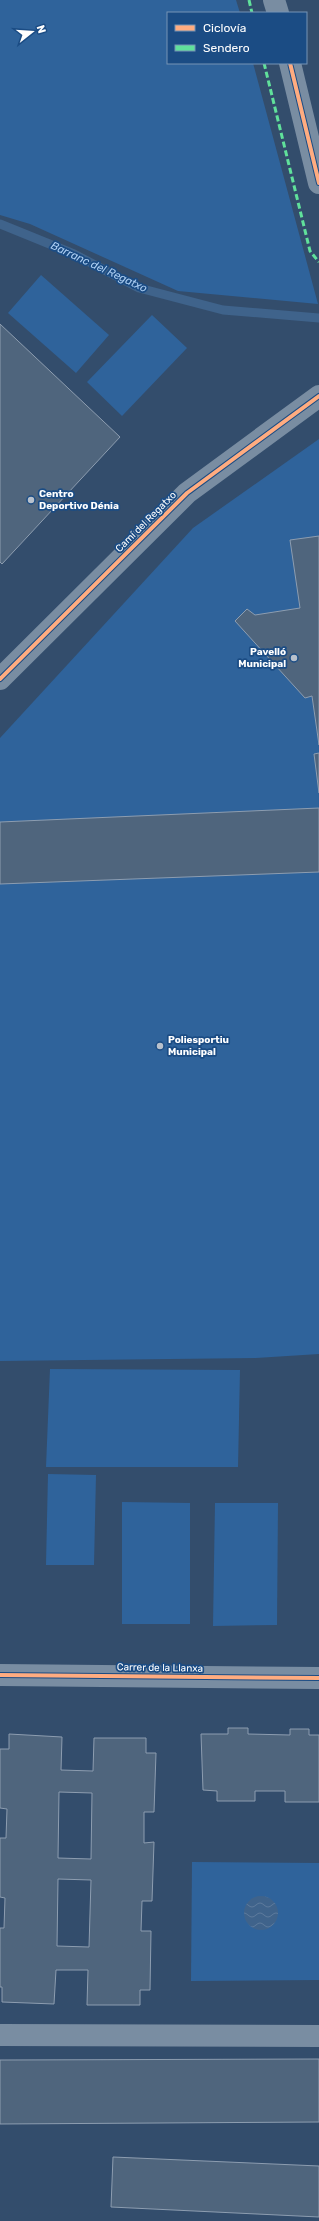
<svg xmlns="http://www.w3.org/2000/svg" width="319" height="2221" font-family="Rubik,sans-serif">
<defs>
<pattern id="water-waves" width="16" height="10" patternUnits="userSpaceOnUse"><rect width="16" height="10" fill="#3f638b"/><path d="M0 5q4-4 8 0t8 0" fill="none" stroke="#5c7a9c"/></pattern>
</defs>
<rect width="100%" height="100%" fill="#334d6c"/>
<g fill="#2f639b">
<polygon points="0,0 236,0 240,13 168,13 168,63 253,63 318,304 178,291 30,224 0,215"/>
<polygon points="41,275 109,335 76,373 8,313"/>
<polygon points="152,315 187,348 122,416 87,382"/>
<polygon points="319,439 319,1354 256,1358 0,1361 0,738 193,528"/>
<polygon points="50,1369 240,1370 238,1467 46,1467"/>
<polygon points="48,1474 96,1475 94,1565 46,1565"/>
<polygon points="122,1502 190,1503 190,1624 122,1624"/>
<polygon points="215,1503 278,1503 277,1625 213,1626"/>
<polygon points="192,1862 319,1863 319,1980 191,1981"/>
</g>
<circle fill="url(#water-waves)" cx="261" cy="1913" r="17"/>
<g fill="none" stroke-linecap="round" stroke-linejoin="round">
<polyline stroke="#3f638b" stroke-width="9" points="0,224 74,254 139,288 223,310 319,318"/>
</g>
<g fill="#4f657d" stroke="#8d9db0" fill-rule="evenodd">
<polygon points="0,324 120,437 2,564 0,562"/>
<polygon points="319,536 319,745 312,696 305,698 235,621 247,609 255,615 300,608 290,540"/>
<polygon points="319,753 319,793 314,754"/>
<polygon points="319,808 319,872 0,884 0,822"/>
<polygon points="228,1728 248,1728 248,1734 290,1735 290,1729 309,1729 309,1735 319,1735 319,1802 285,1802 285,1791 255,1791 255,1801 217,1801 217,1791 203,1790 201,1734 228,1734"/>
<path d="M9 1734 62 1737 61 1770 93 1771 94 1738H146V1753H156L154 1812H144V1843L154 1842 152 1901H142L141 1931H151L150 1990H140V2005H87L88 1970H56L54 2004 2 2002V1987H0V1928H4L5 1898 0 1897V1838H6L7 1809 0 1808V1749H9ZM59 1792 92 1793 91 1859 58 1858ZM58 1879 91 1880 89 1947 57 1946Z"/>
<polygon points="319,2059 319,2122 0,2124 0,2060"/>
<polygon points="113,2157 319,2166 319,2217 111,2207"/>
</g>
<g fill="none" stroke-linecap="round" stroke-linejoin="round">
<g stroke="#798da2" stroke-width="22">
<polyline points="274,0 278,13"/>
<polyline points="290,63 319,183"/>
<polyline points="0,679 187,493 319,396"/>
<polyline points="0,1675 319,1678"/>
<polyline points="0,2035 319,2036"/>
</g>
<g stroke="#60e19b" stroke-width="3" stroke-dasharray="6 3" stroke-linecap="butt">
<polyline points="249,0 252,13"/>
<polyline points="264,63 310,251 319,262"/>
</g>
<g stroke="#1b4c84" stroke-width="6">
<g id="cycleway">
<polyline points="290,63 319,183"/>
<polyline points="0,679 187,493 319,396"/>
<polyline points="0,1675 319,1678"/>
</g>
</g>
<use href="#cycleway" stroke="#ffac80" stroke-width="4"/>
</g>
<g fill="#b8c1cc" stroke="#1b4c84" stroke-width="1.5">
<circle cx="31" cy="500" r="4"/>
<circle cx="294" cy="658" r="4"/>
<circle cx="160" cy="1046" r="4"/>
</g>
<g text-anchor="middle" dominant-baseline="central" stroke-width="3.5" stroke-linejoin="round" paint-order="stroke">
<g font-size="10" font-weight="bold" fill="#fff" stroke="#1b4c84" text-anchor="start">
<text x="39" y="494">Centro<tspan x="39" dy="12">Deportivo Dénia</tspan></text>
<text x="286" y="652" text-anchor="end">Pavelló<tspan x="286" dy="12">Municipal</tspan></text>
<text x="168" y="1040">Poliesportiu<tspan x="168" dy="12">Municipal</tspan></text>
</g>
<g font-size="10" fill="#fff" stroke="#1b4c84">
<text transform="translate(146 522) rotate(-45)">Camí del Regatxo</text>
<text transform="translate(160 1668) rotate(1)">Carrer de la Llanxa</text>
</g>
<g font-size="11" font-style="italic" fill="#adcff3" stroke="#1b4c84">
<text transform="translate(99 267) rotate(25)">Barranc del Regatxo</text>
</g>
</g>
<rect x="167" y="12" width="140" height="52" fill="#1b4c84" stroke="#7694b5"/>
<rect x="175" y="25" width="20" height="6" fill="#ffac80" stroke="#7694b5"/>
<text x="203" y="32" font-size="12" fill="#ffffff">Ciclovía</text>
<rect x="175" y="45" width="20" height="6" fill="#60e19b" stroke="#7694b5"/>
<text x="203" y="52" font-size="12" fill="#ffffff">Sendero</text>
<g transform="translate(32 32) rotate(73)" stroke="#1b4c84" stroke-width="3" paint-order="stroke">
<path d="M0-3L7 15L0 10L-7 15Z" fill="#ffffff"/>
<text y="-6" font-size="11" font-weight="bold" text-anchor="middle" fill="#ffffff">N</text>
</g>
</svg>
